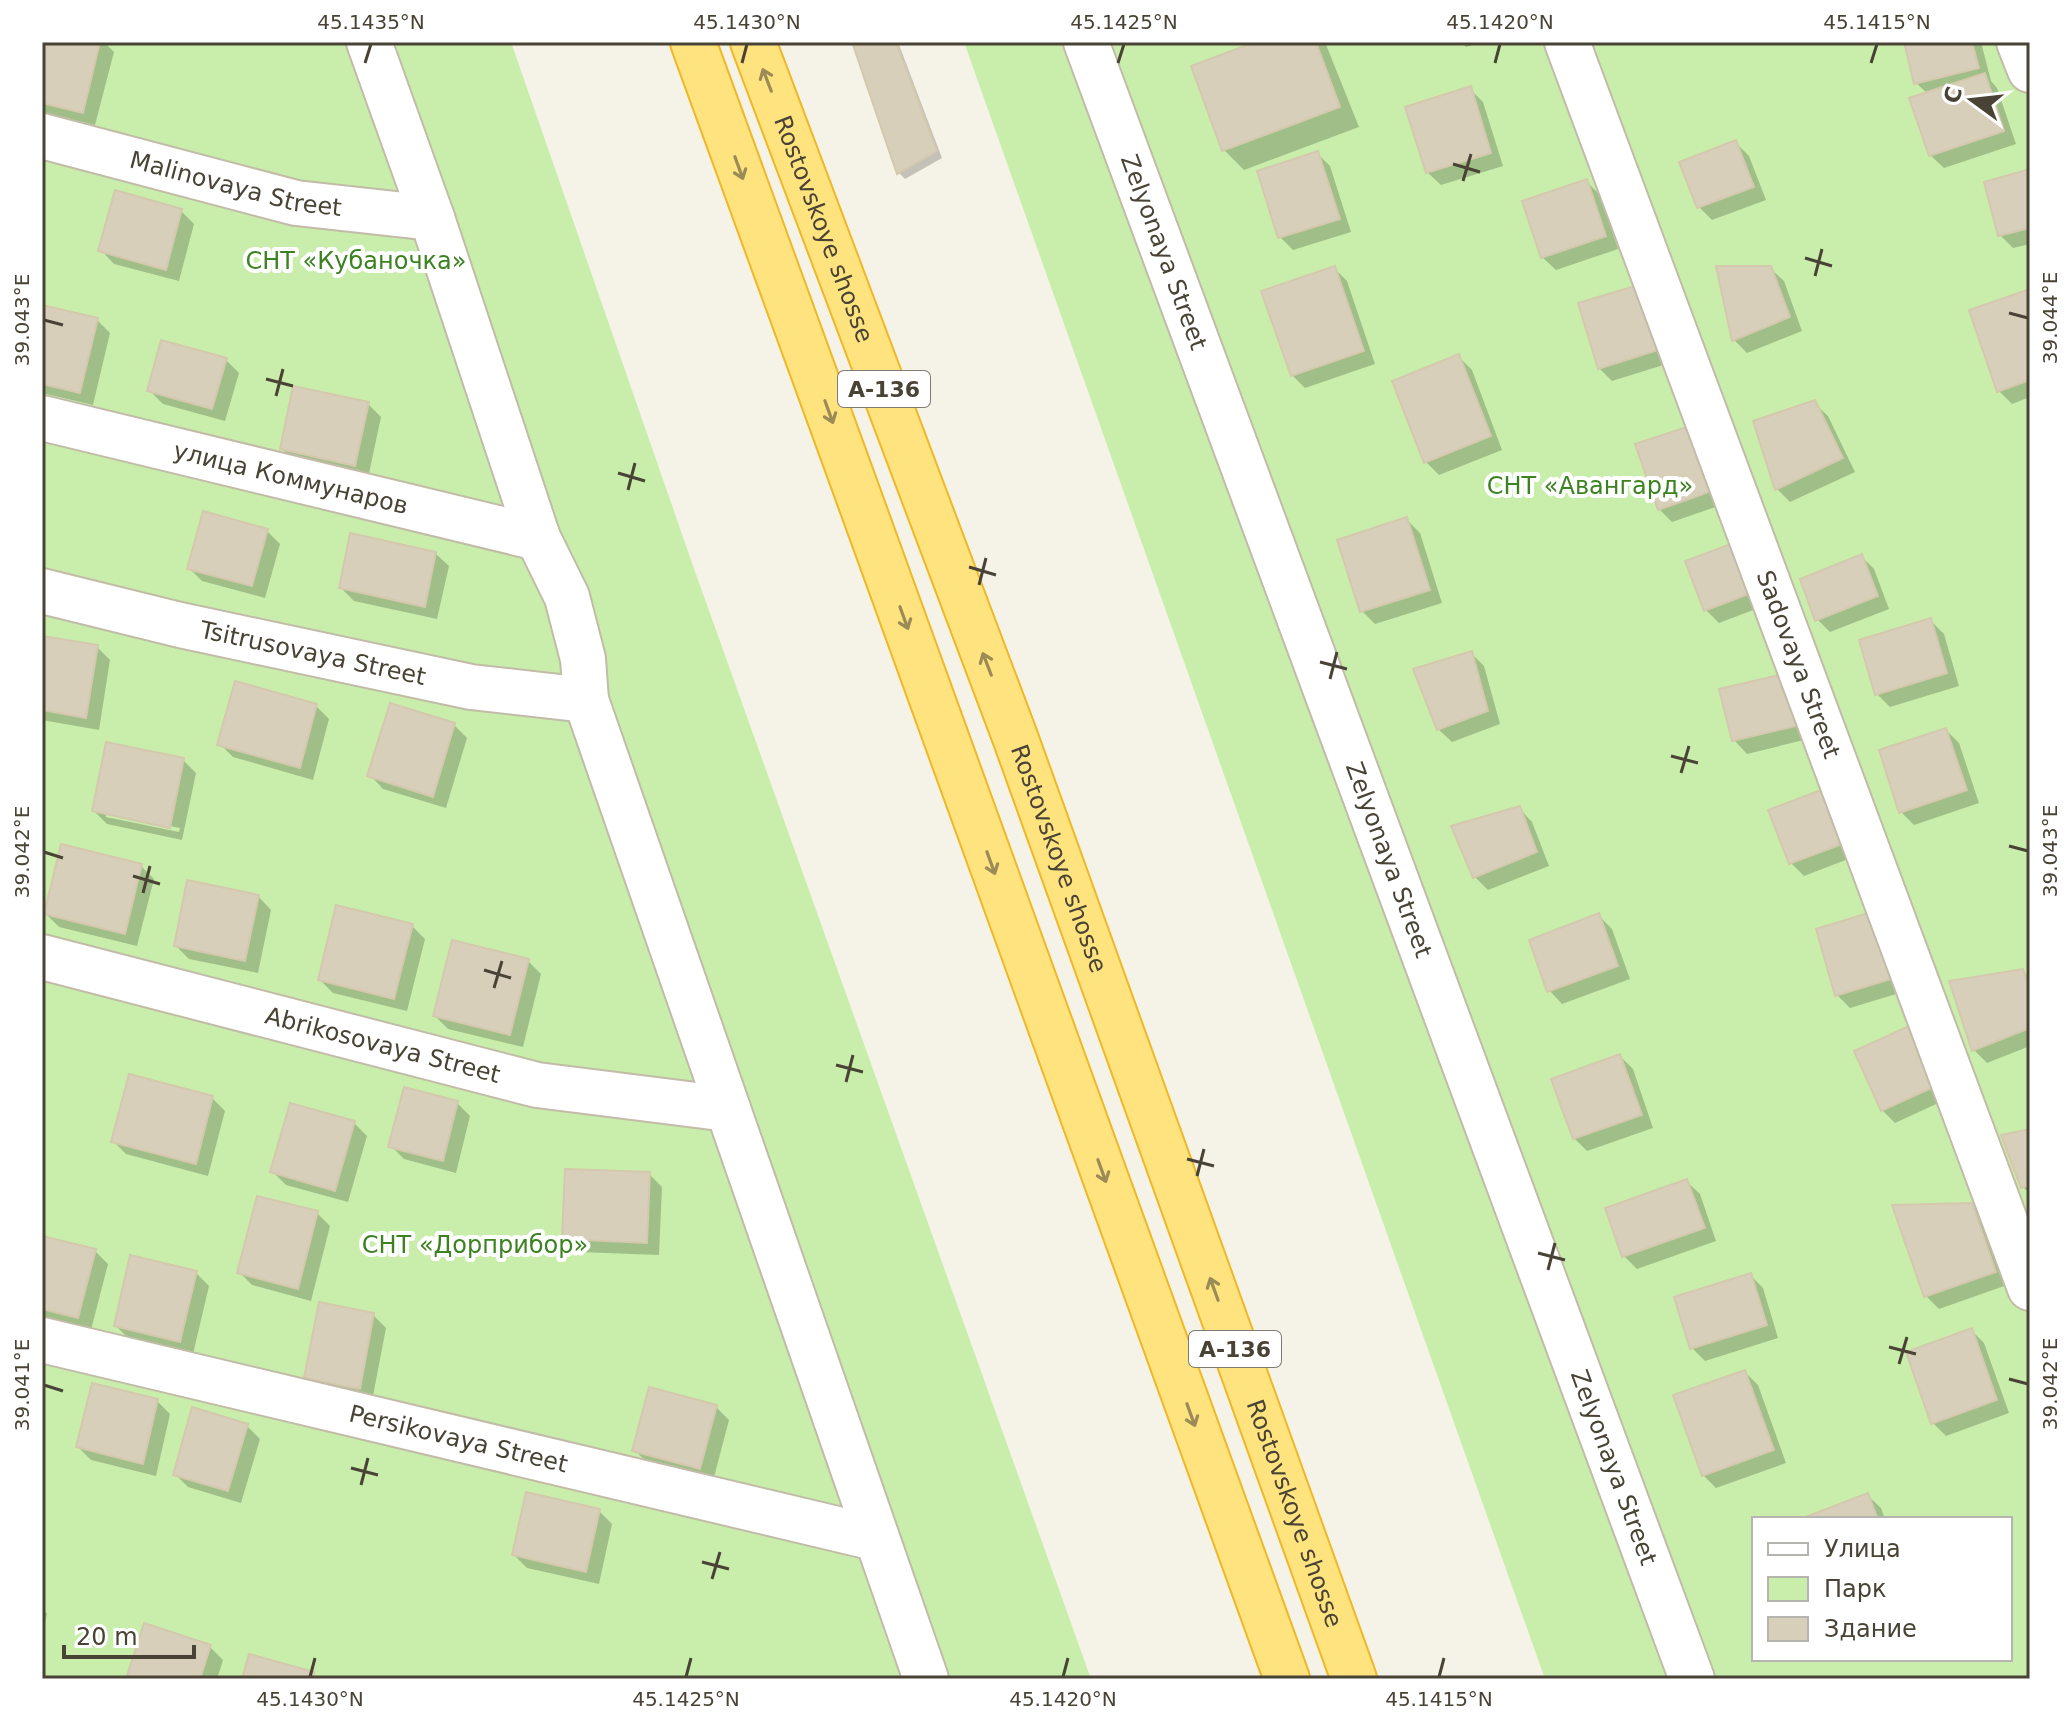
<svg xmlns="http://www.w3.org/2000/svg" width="2072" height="1721" font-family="'DejaVu Sans',sans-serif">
<rect width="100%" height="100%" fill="#f5f2e7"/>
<g fill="#c9eeab" fill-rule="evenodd">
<polygon points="42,42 511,42 692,563 1091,1679 42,1679"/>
<path d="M964 42H2030V1679H1545ZM1754 1519H2010V1659H1754Z"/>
</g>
<g fill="#0003" fill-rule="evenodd">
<polygon points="42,42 104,42 114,52 95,125 42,112"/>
<polygon points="854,42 898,42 942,158 905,179 899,173"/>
<polygon points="1261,42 1325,42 1359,127 1244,170 1224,150"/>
<polygon points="1461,42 1483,42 1466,47"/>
<polygon points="1906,42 1981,42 1991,81 1997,88 2016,144 1944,168 1930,155 1928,94 1916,83"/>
<polygon points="1470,89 1483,102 1503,166 1441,185 1427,172"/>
<polygon points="1736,143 1749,156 1766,200 1712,220 1699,207"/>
<polygon points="1317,153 1330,166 1351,232 1293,250 1280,237"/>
<polygon points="2030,171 2030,244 2013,248 2000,235"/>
<polygon points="1587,182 1600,195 1618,249 1556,270 1542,257"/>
<polygon points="181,211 194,224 179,281 114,264 101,250"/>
<polygon points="1334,268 1347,281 1375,364 1305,388 1292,375"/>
<polygon points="1719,268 1770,268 1784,281 1802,331 1747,353 1734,340"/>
<polygon points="1642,286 1673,362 1612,381 1599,368"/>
<polygon points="2026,293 2030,296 2030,397 2012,404 1999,391"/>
<polygon points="42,307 97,320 110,333 93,405 42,393"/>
<polygon points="1459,357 1472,370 1502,450 1439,475 1426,462"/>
<polygon points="226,360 239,373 225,421 163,404 150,391"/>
<polygon points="1814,403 1828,416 1855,472 1790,502 1777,489"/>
<polygon points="368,404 381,417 368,478 295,462 282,449"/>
<polygon points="1692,427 1727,503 1672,522 1659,509"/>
<polygon points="1407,520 1420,533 1442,603 1375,624 1362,611"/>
<polygon points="267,531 280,544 265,598 202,581 189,568"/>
<polygon points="435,553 449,566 437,619 354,601 341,588"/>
<polygon points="1752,556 1769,604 1719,623 1706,610"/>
<polygon points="1861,556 1874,569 1889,609 1830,632 1817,619"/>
<polygon points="1931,621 1944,634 1959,686 1890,707 1877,694"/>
<polygon points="42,638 97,647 110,660 99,730 42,720"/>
<polygon points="1471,653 1484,666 1500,724 1452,742 1438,729"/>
<polygon points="1787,675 1812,738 1747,754 1734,740"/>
<polygon points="316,706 329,719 313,780 233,757 220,744"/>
<polygon points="454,725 467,738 446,808 383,789 370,775"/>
<polygon points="1946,730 1959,743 1979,803 1914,825 1901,812"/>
<path d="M183 760 196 773 182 840 107 824 94 811ZM106 813 180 828 179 832 106 817Z"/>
<polygon points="1823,791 1856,856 1804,876 1791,863 1771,812"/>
<polygon points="1519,808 1532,822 1549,866 1488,890 1475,877"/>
<polygon points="141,866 154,879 137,946 59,927 46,914"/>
<polygon points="258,896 271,910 258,973 189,959 176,946"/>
<polygon points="1599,916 1612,929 1630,979 1562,1004 1549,990"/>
<polygon points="412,926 425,939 407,1011 333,993 320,980"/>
<polygon points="1887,927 1906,991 1850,1008 1837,995"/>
<polygon points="528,961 541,974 523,1047 448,1029 435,1016"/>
<polygon points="2022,971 2030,979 2030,1046 1987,1063 1974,1050"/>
<polygon points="1908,1029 1947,1099 1895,1123 1882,1110"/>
<polygon points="1620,1056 1633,1069 1653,1128 1587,1151 1574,1138"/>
<polygon points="212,1098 225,1111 208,1176 126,1154 113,1141"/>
<polygon points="457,1103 470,1116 456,1173 404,1159 391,1146"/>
<polygon points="354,1123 367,1136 348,1202 286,1185 272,1171"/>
<polygon points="2030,1131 2030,1194 2023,1187"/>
<polygon points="649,1174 662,1187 659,1255 578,1252 564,1238"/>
<polygon points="1686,1181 1700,1194 1716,1241 1637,1269 1624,1256"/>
<polygon points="1971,1205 1985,1218 2007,1285 1939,1309 1926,1296"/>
<polygon points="317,1213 330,1226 311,1301 252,1285 239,1272"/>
<polygon points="42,1238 95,1251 108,1264 91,1330 42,1318"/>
<polygon points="196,1273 209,1286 193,1354 129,1339 116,1326"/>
<polygon points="1750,1275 1763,1288 1778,1338 1705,1361 1692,1348"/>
<polygon points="373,1315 386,1328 372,1401 320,1391 307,1378"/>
<polygon points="1971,1330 1984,1343 2009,1413 1946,1436 1933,1423"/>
<polygon points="1745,1372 1758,1385 1786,1463 1716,1488 1703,1475"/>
<polygon points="157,1401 170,1414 156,1476 91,1460 78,1447"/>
<polygon points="716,1407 729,1420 713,1481 648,1463 634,1450"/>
<polygon points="247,1426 260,1439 241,1503 188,1487 175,1474"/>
<polygon points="1867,1495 1881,1508 1885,1519 1805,1519"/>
<polygon points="599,1511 612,1524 599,1584 527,1568 514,1555"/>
<polygon points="42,1608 47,1614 42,1636"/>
<polygon points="210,1647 223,1660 217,1679 128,1679"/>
</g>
<g fill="#d8cfbb" stroke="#d4c8ad" stroke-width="2">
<polygon points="42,42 100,42 83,113 42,103"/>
<polygon points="852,42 896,42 937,151 897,174"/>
<polygon points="1255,42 1316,42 1340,107 1222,151 1191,66"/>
<polygon points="1904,42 1972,42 1979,68 1914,84"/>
<polygon points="1985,73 2004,131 1929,156 1909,98"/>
<polygon points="1471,86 1491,153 1426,173 1405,107"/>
<polygon points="1736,140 1754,187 1697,208 1679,162"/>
<polygon points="1318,151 1340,219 1278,238 1257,171"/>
<polygon points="2030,169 2030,228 1998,236 1984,182"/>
<polygon points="1587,179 1606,236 1541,258 1522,201"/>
<polygon points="115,190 182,209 166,270 98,251"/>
<polygon points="1335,266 1364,351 1291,376 1261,291"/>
<polygon points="1716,266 1771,266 1790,317 1732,341"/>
<polygon points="1642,284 1661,349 1598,369 1578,303"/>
<polygon points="2027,290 2030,300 2030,380 1997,392 1969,310"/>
<polygon points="42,305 98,318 80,393 42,384"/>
<polygon points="161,340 227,358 212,409 147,391"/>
<polygon points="1459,354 1491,436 1424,463 1392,381"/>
<polygon points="293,386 369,402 355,466 280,449"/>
<polygon points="1815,400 1843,458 1775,490 1753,421"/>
<polygon points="1693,425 1715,490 1658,510 1635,444"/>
<polygon points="203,511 268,529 252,586 187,569"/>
<polygon points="1407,517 1430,590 1360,612 1337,540"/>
<polygon points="350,533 436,552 425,607 339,588"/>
<polygon points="1739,541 1757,591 1704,611 1685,561"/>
<polygon points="1862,554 1878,596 1815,621 1800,579"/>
<polygon points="1931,618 1947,673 1875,695 1859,640"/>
<polygon points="42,636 98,645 86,718 42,710"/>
<polygon points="1472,651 1488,711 1437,730 1413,669"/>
<polygon points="1788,673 1800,725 1732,741 1719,689"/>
<polygon points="235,681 317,704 300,768 217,745"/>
<polygon points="390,703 455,723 433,797 367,776"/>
<polygon points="1946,728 1967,790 1899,813 1879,750"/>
<polygon points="106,742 184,758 170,828 92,811"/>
<polygon points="1824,789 1845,843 1789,864 1768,810"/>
<polygon points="1520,806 1537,852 1473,878 1451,826"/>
<polygon points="61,844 142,864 125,934 44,914"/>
<polygon points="187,880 259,895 245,961 174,946"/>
<polygon points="336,905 413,924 394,999 318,980"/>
<polygon points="1875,911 1894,978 1835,996 1816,929"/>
<polygon points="1599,913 1618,966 1547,992 1529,940"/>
<polygon points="452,940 529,959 510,1035 433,1016"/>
<polygon points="2023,969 2030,990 2030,1028 1972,1051 1949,981"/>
<polygon points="1909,1026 1936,1086 1881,1111 1854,1051"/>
<polygon points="1620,1054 1642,1115 1573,1139 1551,1079"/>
<polygon points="129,1074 213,1096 196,1164 111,1142"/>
<polygon points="404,1087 458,1101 443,1161 388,1147"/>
<polygon points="290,1103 355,1121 335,1191 270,1172"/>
<polygon points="2030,1129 2030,1185 2021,1188 2001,1135"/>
<polygon points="565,1169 650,1172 647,1243 562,1239"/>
<polygon points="1687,1179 1705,1228 1622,1257 1605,1208"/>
<polygon points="257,1196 318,1211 298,1289 237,1273"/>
<polygon points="1972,1203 1996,1272 1924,1297 1892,1205"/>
<polygon points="42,1236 96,1249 78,1318 42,1309"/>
<polygon points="130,1255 197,1271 180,1342 114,1326"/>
<polygon points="1751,1273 1767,1325 1690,1349 1674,1297"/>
<polygon points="319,1302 374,1313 360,1389 304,1378"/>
<polygon points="1972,1328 1997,1400 1931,1424 1906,1352"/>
<polygon points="1745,1370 1774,1450 1702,1476 1673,1395"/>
<polygon points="92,1383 158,1399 143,1464 76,1447"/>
<polygon points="649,1387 717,1405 700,1469 632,1451"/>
<polygon points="192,1407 248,1424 228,1491 173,1475"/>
<polygon points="526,1492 600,1509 586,1572 512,1555"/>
<polygon points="1868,1493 1878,1519 1803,1519 1803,1518"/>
<polygon points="144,1623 211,1645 200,1679 126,1679"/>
<polygon points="249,1654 314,1672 312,1679 242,1679"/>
</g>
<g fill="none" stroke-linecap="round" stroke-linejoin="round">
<g stroke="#c2bba8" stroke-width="48">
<g id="minor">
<polyline points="369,42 432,218 538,538 567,597 583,659 586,700 926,1679"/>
<path id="s1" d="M1086 42 1692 1679"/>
<path id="s2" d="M1567 42 2030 1288"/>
<polyline points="2019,42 2030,70"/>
<path id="s3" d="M42 136 296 203 432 218"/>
<path id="s4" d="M42 418 538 538"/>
<path id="s5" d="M42 591 180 625 471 687 586 700"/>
<path id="s6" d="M42 957 537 1085 728 1109"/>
<path id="s7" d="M42 1340 875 1538"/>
</g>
</g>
<g stroke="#eeb827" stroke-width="48">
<g id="trunk">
<path d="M693 42C893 587 1088 1134 1287 1679"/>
<path id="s8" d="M753 42 1015 737 1354 1679"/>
</g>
</g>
<use href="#minor" stroke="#fff" stroke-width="44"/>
<use href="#trunk" stroke="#ffe37f" stroke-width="44"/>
</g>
<defs><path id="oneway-shaft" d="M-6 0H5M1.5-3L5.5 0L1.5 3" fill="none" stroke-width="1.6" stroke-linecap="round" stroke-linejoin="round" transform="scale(2)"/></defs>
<g stroke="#9b8b56">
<use href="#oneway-shaft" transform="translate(767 80) rotate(-111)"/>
<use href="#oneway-shaft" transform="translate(739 168) rotate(70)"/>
<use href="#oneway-shaft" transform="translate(829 412) rotate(70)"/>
<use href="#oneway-shaft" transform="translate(904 618) rotate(70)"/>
<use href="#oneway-shaft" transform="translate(987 664) rotate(-111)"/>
<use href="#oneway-shaft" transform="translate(991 863) rotate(70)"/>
<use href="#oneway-shaft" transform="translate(1102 1171) rotate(70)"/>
<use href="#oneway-shaft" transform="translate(1214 1289) rotate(-110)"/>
<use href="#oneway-shaft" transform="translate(1191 1415) rotate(70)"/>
</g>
<path fill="none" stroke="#494335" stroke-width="3" d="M365 63 371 44M742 63 747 44M1118 63 1124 44M1495 63 1500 44M1871 63 1877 44M1453 164 1480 172M1463 181 1471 154M1805 258 1832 266M1815 276 1822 249M2009 313 2028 318M44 320 63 325M266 379 293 386M276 396 283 369M618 473 645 481M628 490 635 463M969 567 996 575M979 585 986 558M1320 662 1347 669M1330 679 1337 652M1671 756 1698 763M1681 773 1689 746M2009 846 2028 851M44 852 63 858M133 876 160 884M143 893 150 866M484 970 511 978M494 988 502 961M836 1065 863 1072M846 1082 853 1055M1187 1159 1214 1166M1197 1176 1204 1149M1538 1253 1565 1260M1548 1270 1555 1243M1889 1347 1916 1354M1899 1364 1907 1337M2009 1379 2028 1384M44 1385 63 1391M351 1468 378 1475M361 1485 368 1458M702 1562 729 1569M712 1579 720 1552M310 1677 315 1658M686 1677 691 1658M1063 1677 1068 1658M1439 1677 1444 1658"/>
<g text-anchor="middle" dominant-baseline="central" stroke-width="8" stroke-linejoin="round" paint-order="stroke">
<g fill="#fff" stroke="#807b72" stroke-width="2">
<rect x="838" y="371" width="92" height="36" rx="6"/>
<rect x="1189" y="1331" width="92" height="36" rx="6"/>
</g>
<g font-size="22" font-weight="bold" fill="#494335">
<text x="884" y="389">А-136</text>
<text x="1235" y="1349">А-136</text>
</g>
<g font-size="24" fill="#494335" stroke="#fff">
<text stroke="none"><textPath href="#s3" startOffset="200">Malinovaya Street</textPath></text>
<text stroke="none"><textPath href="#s8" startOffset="200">Rostovskoye shosse</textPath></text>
<text stroke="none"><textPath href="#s1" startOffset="224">Zelyonaya Street</textPath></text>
<text stroke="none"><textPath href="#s4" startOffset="256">улица Коммунаров</textPath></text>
<text stroke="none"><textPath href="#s5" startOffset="278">Tsitrusovaya Street</textPath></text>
<text stroke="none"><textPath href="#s2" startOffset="664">Sadovaya Street</textPath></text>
<text stroke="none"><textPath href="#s8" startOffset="872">Rostovskoye shosse</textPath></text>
<text stroke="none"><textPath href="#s1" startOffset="872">Zelyonaya Street</textPath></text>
<text stroke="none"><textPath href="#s6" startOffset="352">Abrikosovaya Street</textPath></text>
<text stroke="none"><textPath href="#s7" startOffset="428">Persikovaya Street</textPath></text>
<text stroke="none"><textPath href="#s1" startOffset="1520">Zelyonaya Street</textPath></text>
<text stroke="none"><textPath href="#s8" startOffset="1568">Rostovskoye shosse</textPath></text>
</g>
<g font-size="24" fill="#3c8221" stroke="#fff">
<text x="356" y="261">СНТ «Кубаночка»</text>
<text x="1590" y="486">СНТ «Авангард»</text>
<text x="475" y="1245">СНТ «Дорприбор»</text>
</g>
</g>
<rect width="2072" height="1721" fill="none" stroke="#ffffff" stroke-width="88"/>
<rect x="1752" y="1517" width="260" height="144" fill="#ffffff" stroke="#b6b4ae" stroke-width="2"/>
<rect x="1768" y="1543" width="40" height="12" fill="#ffffff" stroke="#b6b4ae" stroke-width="2"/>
<text x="1824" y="1557" font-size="24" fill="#494335">Улица</text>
<rect x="1768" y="1577" width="40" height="24" fill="#c9eeab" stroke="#b6b4ae" stroke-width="2"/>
<text x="1824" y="1597" font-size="24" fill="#494335">Парк</text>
<rect x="1768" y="1617" width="40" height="24" fill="#d8cfbb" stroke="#b6b4ae" stroke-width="2"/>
<text x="1824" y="1637" font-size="24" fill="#494335">Здание</text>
<g transform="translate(1972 100) rotate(285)" stroke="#ffffff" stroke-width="6" paint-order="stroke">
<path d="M0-6L14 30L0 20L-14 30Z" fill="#494335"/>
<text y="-12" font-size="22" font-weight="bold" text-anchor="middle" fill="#494335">С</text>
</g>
<path d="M64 1645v12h130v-12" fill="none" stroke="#494335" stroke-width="4"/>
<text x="76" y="1645" font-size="24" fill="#494335" stroke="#ffffff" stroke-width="6" paint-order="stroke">20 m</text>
<rect x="44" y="44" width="1984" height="1633" fill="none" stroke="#494335" stroke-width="3"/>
<g font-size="20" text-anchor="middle" fill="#494335">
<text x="371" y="29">45.1435°N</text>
<text x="747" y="29">45.1430°N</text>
<text x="1124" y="29">45.1425°N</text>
<text x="1500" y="29">45.1420°N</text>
<text x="1877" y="29">45.1415°N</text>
<text transform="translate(2050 318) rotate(-90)" y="7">39.044°E</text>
<text transform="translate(22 320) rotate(-90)" y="7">39.043°E</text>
<text transform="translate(2050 851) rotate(-90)" y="7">39.043°E</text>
<text transform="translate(22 852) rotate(-90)" y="7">39.042°E</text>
<text transform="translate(2050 1384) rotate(-90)" y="7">39.042°E</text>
<text transform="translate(22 1385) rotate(-90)" y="7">39.041°E</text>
<text x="310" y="1706">45.1430°N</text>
<text x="686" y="1706">45.1425°N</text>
<text x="1063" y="1706">45.1420°N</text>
<text x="1439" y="1706">45.1415°N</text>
</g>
</svg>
